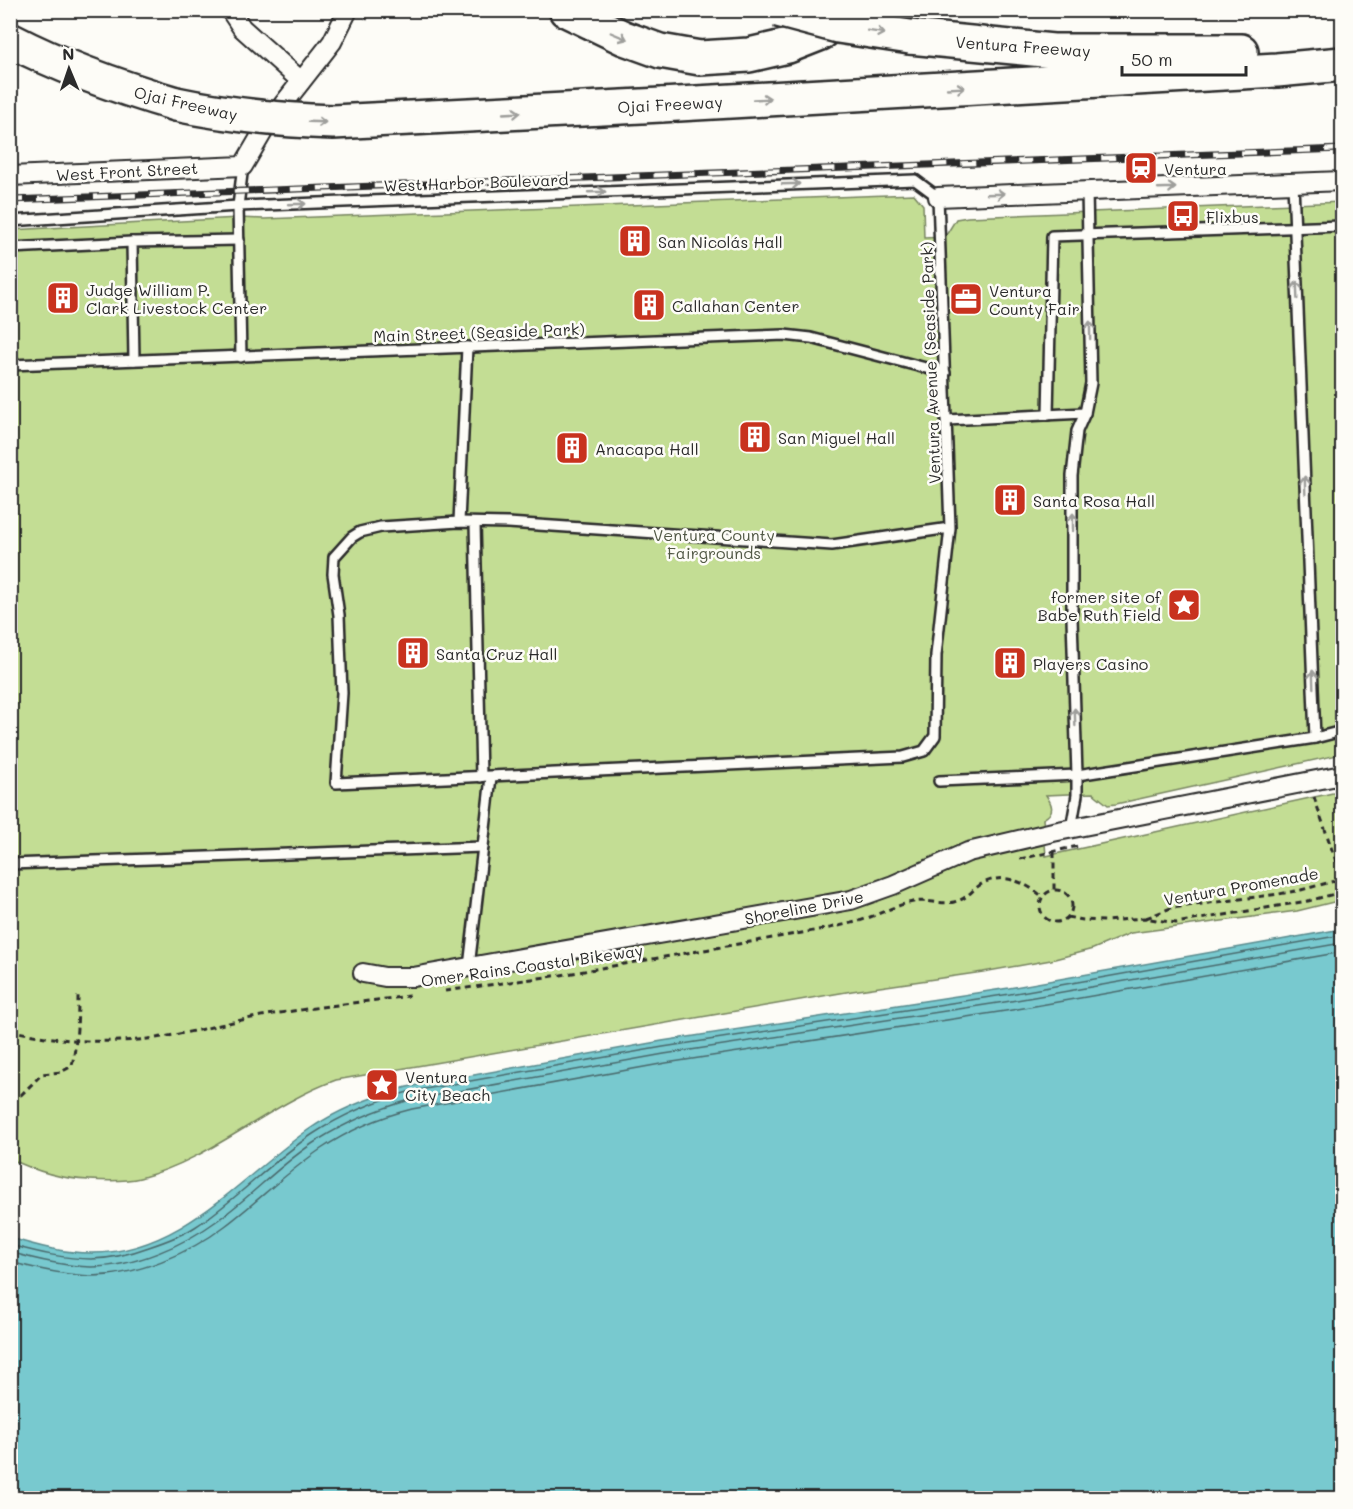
<svg xmlns="http://www.w3.org/2000/svg" width="1353" height="1509" font-family="Mali,sans-serif">
<rect width="100%" height="100%" fill="#fdfcf7"/>
<filter id="ink" filterUnits="userSpaceOnUse"><feTurbulence type="fractalNoise" baseFrequency=".0167" numOctaves="2"/><feDisplacementMap in="SourceGraphic" scale="12" xChannelSelector="R" yChannelSelector="G"/><feConvolveMatrix kernelMatrix="1 2 1 2 8 2 1 2 1" color-interpolation-filters="sRGB"/></filter>
<g filter="url(#ink)">
<path fill="#c3dd94" stroke="#778460" stroke-width="1.5" d="M914 194 923 205 924 238 945 237 956 219 968 217 1342 202V754L1116 804 1108 805 1093 793 1046 795C1052 804 1056 812 1043 819L1046 856 1342 791V900L1297 911 1131 933 1093 949 1051 960 983 972 852 991 336 1080C267 1105 211 1160 140 1178 124 1182 105 1181 89 1180 62 1179 35 1171 11 1159L10 230 239 218 264 219Z"/>
<path fill="#78c9cf" stroke="#598a8d" stroke-width="1.5" d="M1342 929V1498H11V1238C37 1246 63 1253 91 1253 180 1254 241 1177 308 1130 337 1110 373 1096 407 1087L662 1041 1009 988Z"/>
<g fill="none" stroke-linecap="round" stroke-linejoin="round">
<g stroke="#4a6a6d" stroke-width="1.5">
<path d="M10 1245C37 1252 63 1259 91 1259 110 1259 130 1254 149 1247 164 1242 181 1236 195 1227 237 1200 271 1161 313 1134 342 1115 375 1101 408 1092L663 1047 1010 994 1342 935"/>
<path d="M10 1252C37 1260 63 1266 91 1267 135 1267 184 1245 218 1220 253 1195 282 1162 318 1140 347 1122 378 1109 410 1100L664 1054 1011 1001 1342 943"/>
<path d="M10 1262C37 1269 63 1275 91 1276 136 1276 190 1253 225 1226 258 1201 287 1172 321 1149 348 1131 380 1117 412 1109L666 1063 1012 1010 1342 952"/>
</g>
<g stroke="#2b2b2b" stroke-width="14">
<g id="lane">
<polyline points="1293,183 1315,738"/>
<polyline points="10,221 238,206 915,180 938,197 950,528 936,655 935,736 924,751 903,757 336,783 342,693 339,615 333,574 334,557 352,537 360,532 381,527 459,522 508,523 832,545 950,528"/>
<polyline points="10,248 132,242"/>
<polyline points="241,357 238,206 243,166"/>
<polyline points="134,360 132,242 239,240"/>
<polyline points="10,365 784,335 811,338 945,373"/>
<polyline points="1048,415 1052,236 1342,226"/>
<polyline points="947,420 1085,413"/>
<polyline points="459,522 467,347"/>
<polyline points="475,523 481,777"/>
<polyline points="939,781 1077,775 1315,738 1342,731"/>
<polyline points="1071,829 1077,795 1077,775 1072,618 1072,476 1077,431 1085,413 1091,383 1087,191"/>
<polyline points="10,864 483,847"/>
<polyline points="469,967 491,777"/>
</g>
</g>
<g stroke="#2b2b2b" stroke-width="22">
<g id="street">
<polyline points="230,10 242,28 301,81"/>
<polyline points="10,176 243,166 267,125 332,42 348,10"/>
<polyline points="938,197 1342,181"/>
<polyline points="363,973 385,977 413,977 851,900 893,885 968,852 1053,832 1342,775"/>
</g>
</g>
<g stroke="#2b2b2b" stroke-width="38">
<g id="highway">
<polyline points="566,10 624,38 660,51 700,58 749,55 788,46 821,33 851,10"/>
<polyline points="910,37 1053,51 1241,51"/>
<path d="M10 40C64 68 118 87 176 104"/>
<polyline points="661,105 1277,70 1342,64"/>
</g>
</g>
<g stroke="#2b2b2b" stroke-width="3" stroke-dasharray="6 4.5" stroke-linecap="butt">
<polyline points="366,20 370,10"/>
<polyline points="1314,797 1342,879"/>
<polyline points="1054,852 1054,890"/>
<polyline points="1020,859 1078,846"/>
<circle cx="1056" cy="906" r="16"/>
<polyline points="1067,917 1083,920 1105,921 1144,918 1176,923 1308,901 1342,892"/>
<polyline points="1146,918 1171,908 1279,894 1301,890 1342,879"/>
<path d="M445 991 561 975 830 928C842 925 854 923 865 919 881 913 897 905 913 902 927 899 940 905 954 902 967 899 971 891 980 885 1002 871 1025 882 1043 897"/>
<path d="M10 1030C62 1043 122 1045 174 1035 206 1029 237 1020 268 1015 315 1007 362 1002 409 996"/>
<path d="M10 1095H21L42 1074 61 1072 72 1066C77 1041 78 1019 78 995"/>
</g>
<use href="#lane" stroke="#fdfcf7" stroke-width="9"/>
<use href="#street" stroke="#fdfcf7" stroke-width="18"/>
<use href="#highway" stroke="#fdfcf7" stroke-width="33"/>
<g stroke="#2b2b2b" stroke-width="7">
<polyline id="rail" points="10,200 1342,149"/>
</g>
<use href="#rail" stroke="#fdfcf7" stroke-width="4.5" stroke-dasharray="14" stroke-linecap="butt"/>
<g stroke="#2b2b2b" stroke-width="38" stroke-linecap="butt">
<g id="highway-bridge">
<polyline points="778,10 838,26 910,37"/>
<path d="M176 104C228 115 279 120 333 122L661 105"/>
</g>
</g>
<use href="#highway-bridge" stroke="#fdfcf7" stroke-width="33"/>
</g>
<defs><path id="oneway-shaft" d="M-6 0H5M1.5-3L5.5 0L1.5 3" fill="none" stroke-width="1.6" stroke-linecap="round" stroke-linejoin="round" transform="scale(1.5)"/></defs>
<g stroke="#9e9e9b">
<use href="#oneway-shaft" transform="translate(876 32) rotate(9)"/>
<use href="#oneway-shaft" transform="translate(619 36) rotate(23)"/>
<use href="#oneway-shaft" transform="translate(956 88) rotate(-3)"/>
<use href="#oneway-shaft" transform="translate(762 99) rotate(-3)"/>
<use href="#oneway-shaft" transform="translate(512 113) rotate(-3)"/>
<use href="#oneway-shaft" transform="translate(317 122) rotate(2)"/>
<use href="#oneway-shaft" transform="translate(791 184) rotate(-2)"/>
<use href="#oneway-shaft" transform="translate(1167 188) rotate(-2)"/>
<use href="#oneway-shaft" transform="translate(597 192) rotate(-2)"/>
<use href="#oneway-shaft" transform="translate(996 194) rotate(-2)"/>
<use href="#oneway-shaft" transform="translate(297 204) rotate(-2)"/>
<use href="#oneway-shaft" transform="translate(1297 290) rotate(-92)"/>
<use href="#oneway-shaft" transform="translate(1090 330) rotate(-91)"/>
<use href="#oneway-shaft" transform="translate(1305 485) rotate(-92)"/>
<use href="#oneway-shaft" transform="translate(1073 522) rotate(-90)"/>
<use href="#oneway-shaft" transform="translate(1313 679) rotate(-92)"/>
<use href="#oneway-shaft" transform="translate(1075 717) rotate(-92)"/>
</g>
</g>
<defs>
<g id="station-square" transform="scale(1.725)"><rect x="-9" y="-9" width="18" height="18" rx="4" fill="#c8321e" stroke="#fdfcf7"/><path d="M-3-6H3Q5-6 5-4V2Q5 4 3 4L4.5 6H3L1.5 4h-3L-3 6H-4.5L-3 4Q-5 4-5 2V-4Q-5-6-3-6ZM-3.5-4v3h7v-3ZM-3.5 1v1.5H-2V1ZM2 1v1.5H3.5V1Z" fill="#fff"/></g>
<g id="bus-square" transform="scale(1.725)"><rect x="-9" y="-9" width="18" height="18" rx="4" fill="#c8321e" stroke="#fdfcf7"/><path d="M-5-6H5V4H4V6H2V4H-2V6H-4V4H-5ZM-3.5-4V0h7V-4ZM-3.5 1.2v1.5H-2V1.2ZM2 1.2v1.5H3.5V1.2Z" fill="#fff"/></g>
<g id="building-square" transform="scale(1.725)"><rect x="-9" y="-9" width="18" height="18" rx="4" fill="#c8321e" stroke="#fdfcf7"/><path d="M-4-6H4V6H1V3H-1V6H-4ZM-2.5-4.3h1.7v1.8h-1.7ZM.8-4.3h1.7v1.8H.8ZM-2.5-1h1.7V.8h-1.7ZM.8-1h1.7V.8H.8Z" fill="#fff"/></g>
<g id="office-square" transform="scale(1.725)"><rect x="-9" y="-9" width="18" height="18" rx="4" fill="#c8321e" stroke="#fdfcf7"/><path d="M-6-3h4V-5.5h4V-3h4V5H-6ZM-1-4.5V-3h2v-1.5ZM-6 0V1H6V0Z" fill="#fff"/></g>
<g id="sight-square" transform="scale(1.725)"><rect x="-9" y="-9" width="18" height="18" rx="4" fill="#c8321e" stroke="#fdfcf7"/><path d="M0-6L1.8-2.2L6-1.7L2.9 1.2L3.7 5.4L0 3.3L-3.7 5.4L-2.9 1.2L-6-1.7L-1.8-2.2Z" fill="#fff"/></g>
</defs>
<g fill-rule="evenodd">
<use href="#station-square" x="1141" y="168"/>
<use href="#bus-square" x="1183" y="216"/>
<use href="#building-square" x="635" y="241"/>
<use href="#building-square" x="63" y="298"/>
<use href="#office-square" x="966" y="299"/>
<use href="#building-square" x="649" y="305"/>
<use href="#building-square" x="755" y="437"/>
<use href="#building-square" x="572" y="448"/>
<use href="#building-square" x="1010" y="500"/>
<use href="#sight-square" x="1184" y="605"/>
<use href="#building-square" x="413" y="653"/>
<use href="#building-square" x="1010" y="663"/>
<use href="#sight-square" x="382" y="1085"/>
</g>
<g text-anchor="middle" dominant-baseline="central" stroke-width="5" stroke-linejoin="round" paint-order="stroke">
<g font-size="16" fill="#2b2b2b" stroke="#fdfcf7">
<text transform="translate(1023 46) rotate(4)">Ventura Freeway</text>
<text transform="translate(186 103) rotate(13)">Ojai Freeway</text>
<text transform="translate(670 104) rotate(-3)">Ojai Freeway</text>
<text transform="translate(127 171) rotate(-3)">West Front Street</text>
<text transform="translate(476 182) rotate(-2)">West Harbor Boulevard</text>
<text transform="translate(479 332) rotate(-2)">Main Street (Seaside Park)</text>
<text transform="translate(930 363) rotate(-92)">Ventura Avenue (Seaside Park)</text>
<text transform="translate(1241 886) rotate(-10)">Ventura Promenade</text>
<text transform="translate(804 907) rotate(-11)">Shoreline Drive</text>
<text transform="translate(532 965) rotate(-8)">Omer Rains Coastal Bikeway</text>
</g>
<g font-size="16" fill="#2b2b2b" stroke="#fdfcf7" text-anchor="start">
<text x="1164" y="168">Ventura</text>
<text x="1206" y="216">Flixbus</text>
<text x="658" y="241">San Nicolás Hall</text>
<text x="86" y="289">Judge William P.<tspan x="86" dy="18">Clark Livestock Center</tspan></text>
<text x="989" y="290">Ventura<tspan x="989" dy="18">County Fair</tspan></text>
<text x="672" y="305">Callahan Center</text>
<text x="778" y="437">San Miguel Hall</text>
<text x="595" y="448">Anacapa Hall</text>
<text x="1033" y="500">Santa Rosa Hall</text>
<text x="1161" y="596" text-anchor="end">former site of<tspan x="1161" dy="18">Babe Ruth Field</tspan></text>
<text x="436" y="653">Santa Cruz Hall</text>
<text x="1033" y="663">Players Casino</text>
<text x="405" y="1076">Ventura<tspan x="405" dy="18">City Beach</tspan></text>
</g>
<g font-size="16" fill="#515845" stroke="#fdfcf7">
<text x="714" y="534">Ventura County<tspan x="714" dy="18">Fairgrounds</tspan></text>
</g>
</g>
<rect width="1353" height="1509" fill="none" stroke="#fdfcf7" stroke-width="36"/>
<rect x="18" y="18" width="1317" height="1473" fill="none" stroke="#2b2b2b" stroke-width="2" filter="url(#ink)"/>
<g transform="translate(69 69) rotate(358)" stroke="#fdfcf7" stroke-width="4.5" paint-order="stroke">
<path d="M0-4.5L10 22L0 15L-10 22Z" fill="#2b2b2b"/>
<text y="-9" font-size="16" font-weight="bold" text-anchor="middle" fill="#2b2b2b">N</text>
</g>
<path d="M1122 66v9h124v-9" fill="none" stroke="#2b2b2b" stroke-width="3"/>
<text x="1131" y="66" font-size="18" fill="#2b2b2b" stroke="#fdfcf7" stroke-width="4.5" paint-order="stroke">50 m</text>
</svg>
